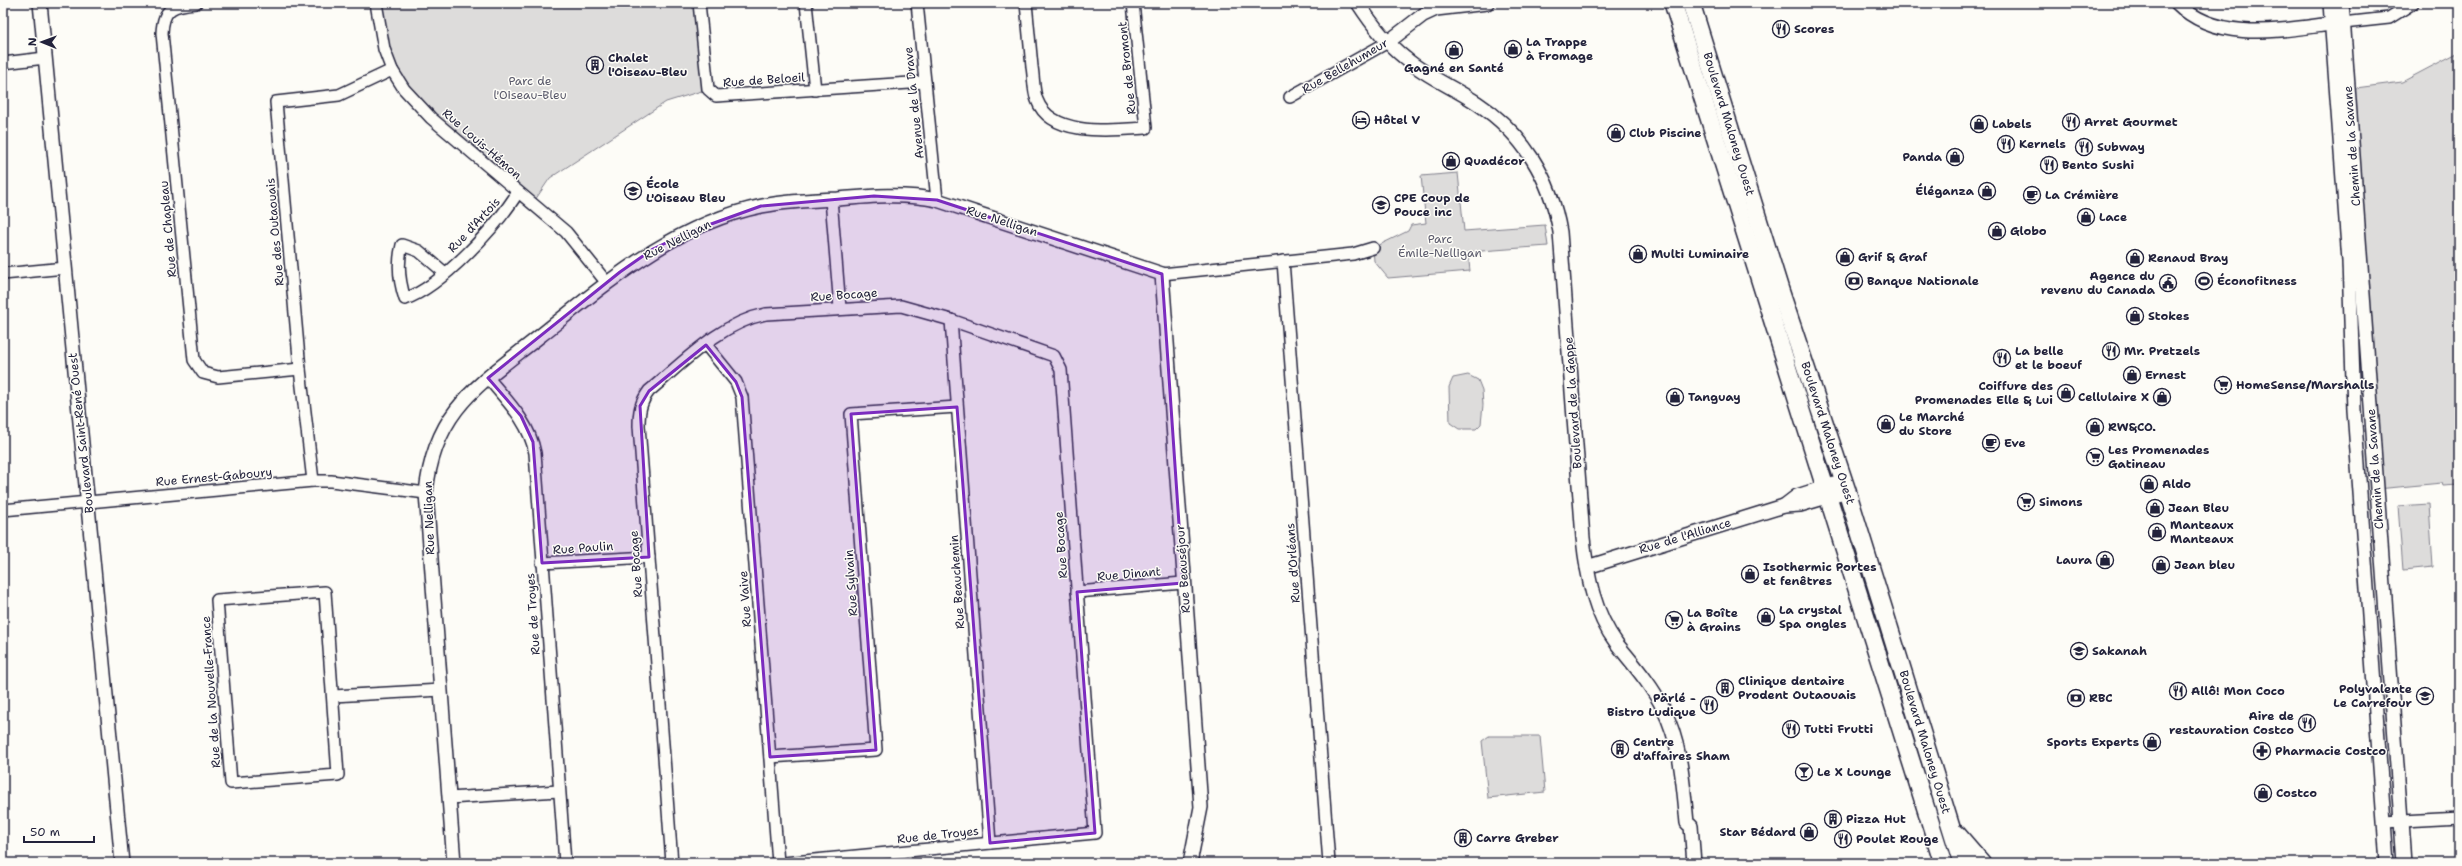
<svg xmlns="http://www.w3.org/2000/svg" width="2462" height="866" font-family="'Shantell Sans',sans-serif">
<rect width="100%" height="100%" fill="#fdfcf7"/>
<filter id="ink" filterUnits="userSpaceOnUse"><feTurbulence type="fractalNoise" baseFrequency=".025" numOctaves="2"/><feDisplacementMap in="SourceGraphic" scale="8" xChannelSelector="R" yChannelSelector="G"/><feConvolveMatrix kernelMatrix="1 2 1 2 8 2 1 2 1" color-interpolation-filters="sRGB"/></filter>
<g filter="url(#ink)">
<g fill="#dddcdb" stroke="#807f8b">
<polygon points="376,3 699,3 708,89 666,102 550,178 533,203 397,80"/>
<polygon points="2459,52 2459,485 2443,486 2442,483 2377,489 2348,89 2402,82"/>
<polygon points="1458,173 1464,231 1545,225 1548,246 1468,252 1470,271 1388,278 1374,261 1373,248 1408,231 1411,225 1426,223 1421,176"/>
<polygon points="1468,375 1478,380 1482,390 1483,405 1481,424 1476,429 1459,429 1450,423 1449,387 1453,378"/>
<polygon points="2429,504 2433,567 2403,570 2398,506"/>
<polygon points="1489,736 1540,736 1545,792 1488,798 1482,741"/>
</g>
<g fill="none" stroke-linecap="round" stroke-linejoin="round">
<g stroke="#22223b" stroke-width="14">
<g id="minor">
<path d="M196 3C173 5 163 8 162 33L194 360 203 373 218 377 300 369"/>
<polyline points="376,3 384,49 392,70 404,89 431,118 566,232 607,283"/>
<polyline points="699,3 708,89 716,96 925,82"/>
<polyline points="806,3 815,90"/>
<polyline points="917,3 937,200"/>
<path d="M1026 3C1028 24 1030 46 1032 67 1034 78 1033 90 1037 100 1051 138 1115 130 1146 128L1133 3"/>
<polyline points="2343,23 2389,18 2413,3"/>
<polyline points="3,63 45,58"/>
<polyline points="1290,97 1388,42"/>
<polyline points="831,199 840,308"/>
<polyline points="1283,261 1329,863"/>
<path d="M445 273 419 251 402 245C397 264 399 281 405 299 441 287 498 225 518 192"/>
<polyline points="3,274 65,268"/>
<polyline points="1162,274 1353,254 1373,248"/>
<polyline points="951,320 990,843"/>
<polyline points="706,345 736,382 742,397 778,863"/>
<path d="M488 378C508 402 529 422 535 453L565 863"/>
<polyline points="313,481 300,369 276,102 339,95 392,70"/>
<polyline points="3,510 313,481 331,481 426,493"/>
<polyline points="542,563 649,557"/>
<polygon points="325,592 338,775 231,783 217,600"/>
<polyline points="1077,592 1183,583"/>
<polyline points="333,696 441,690"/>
<polyline points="770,757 876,750 851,414 957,407"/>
<polyline points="449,798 559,791"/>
<polyline points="2384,822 2459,818"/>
<path d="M672 863 639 426C639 412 640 403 649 391 684 362 720 323 766 314L901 306 951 320 1054 356 1061 370 1095 833 783 863"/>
</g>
</g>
<g stroke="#22223b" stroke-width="16">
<g id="tertiary">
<polyline points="40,3 122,863"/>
<path d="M1358 3C1371 23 1386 43 1405 58 1427 77 1453 87 1477 103 1523 133 1551 179 1560 232L1583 538C1587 576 1594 613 1617 644 1633 664 1651 684 1663 708 1681 744 1683 782 1687 823L1691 826 1694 863"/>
<path d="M2177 3C2219 45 2286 29 2339 23"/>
<polyline points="2330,3 2349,261 2354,410 2387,863"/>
<polyline points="2342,3 2404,863"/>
<polyline points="1388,42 1423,15 1436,9 1487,3"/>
<polyline points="1784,506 1797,496 1844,481"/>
<polyline points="1587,567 1784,506 1800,505 1847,491"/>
<path d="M454 863 426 493C434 409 480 384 540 336 608 282 674 224 762 206 787 201 812 200 838 199 871 196 904 193 937 200L1162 274 1201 807 1190 863"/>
</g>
</g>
<g stroke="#22223b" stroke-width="20">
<g id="primary">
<polyline points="1673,3 1943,863"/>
<polyline points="1691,3 1780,290 1847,491 1962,863"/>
<polyline points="1957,834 1982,863"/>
</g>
</g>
<use href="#minor" stroke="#fdfcf7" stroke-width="11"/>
<use href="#tertiary" stroke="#fdfcf7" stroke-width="13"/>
<use href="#primary" stroke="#fdfcf7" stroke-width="17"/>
</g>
</g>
<path fill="#7b2cbf" fill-opacity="0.2" stroke="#7b2cbf" stroke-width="3" stroke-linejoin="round" d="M874 196 937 200 1162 274 1183 583 1077 592 1095 833 990 843 957 407 851 414 876 750 770 757 742 397 736 382 706 345 649 391 640 406 649 557 542 563 533 442 521 416 488 378 620 272 653 249 689 232 761 206Z"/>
<defs>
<g id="restaurant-ring" transform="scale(0.9)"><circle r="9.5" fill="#fdfcf7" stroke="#22223b" stroke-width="1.5"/><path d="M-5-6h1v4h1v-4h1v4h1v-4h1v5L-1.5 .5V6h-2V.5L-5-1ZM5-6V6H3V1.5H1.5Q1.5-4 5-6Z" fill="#22223b"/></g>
<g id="shop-ring" transform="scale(0.9)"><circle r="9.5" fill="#fdfcf7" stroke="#22223b" stroke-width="1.5"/><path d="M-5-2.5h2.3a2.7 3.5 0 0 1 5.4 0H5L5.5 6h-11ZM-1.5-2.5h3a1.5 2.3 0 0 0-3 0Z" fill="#22223b"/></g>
<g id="building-ring" transform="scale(0.9)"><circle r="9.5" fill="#fdfcf7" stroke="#22223b" stroke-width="1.5"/><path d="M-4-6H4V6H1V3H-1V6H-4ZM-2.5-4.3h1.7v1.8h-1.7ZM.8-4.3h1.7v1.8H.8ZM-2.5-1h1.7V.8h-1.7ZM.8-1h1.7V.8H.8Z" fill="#22223b"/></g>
<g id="hotel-ring" transform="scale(0.9)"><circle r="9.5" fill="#fdfcf7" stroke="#22223b" stroke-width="1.5"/><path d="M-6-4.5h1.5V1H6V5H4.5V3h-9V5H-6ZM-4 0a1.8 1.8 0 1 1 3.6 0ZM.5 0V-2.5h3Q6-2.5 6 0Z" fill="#22223b"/></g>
<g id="school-ring" transform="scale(0.9)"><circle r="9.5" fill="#fdfcf7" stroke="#22223b" stroke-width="1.5"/><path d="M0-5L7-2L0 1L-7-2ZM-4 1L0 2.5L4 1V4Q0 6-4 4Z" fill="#22223b"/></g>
<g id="cafe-ring" transform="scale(0.9)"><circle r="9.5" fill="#fdfcf7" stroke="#22223b" stroke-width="1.5"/><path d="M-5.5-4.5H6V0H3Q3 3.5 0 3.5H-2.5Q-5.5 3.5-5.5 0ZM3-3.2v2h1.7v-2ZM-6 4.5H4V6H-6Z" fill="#22223b"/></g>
<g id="bank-ring" transform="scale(0.9)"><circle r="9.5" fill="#fdfcf7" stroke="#22223b" stroke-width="1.5"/><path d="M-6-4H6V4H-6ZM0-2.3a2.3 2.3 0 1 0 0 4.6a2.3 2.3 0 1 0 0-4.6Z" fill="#22223b"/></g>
<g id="stadium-ring" transform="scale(0.9)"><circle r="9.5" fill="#fdfcf7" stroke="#22223b" stroke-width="1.5"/><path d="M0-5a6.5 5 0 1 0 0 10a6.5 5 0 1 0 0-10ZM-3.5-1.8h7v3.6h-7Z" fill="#22223b"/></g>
<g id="civic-ring" transform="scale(0.9)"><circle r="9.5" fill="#fdfcf7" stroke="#22223b" stroke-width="1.5"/><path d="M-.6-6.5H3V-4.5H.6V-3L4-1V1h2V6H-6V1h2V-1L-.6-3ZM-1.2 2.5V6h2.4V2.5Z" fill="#22223b"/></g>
<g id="supermarket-ring" transform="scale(0.9)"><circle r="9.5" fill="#fdfcf7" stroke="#22223b" stroke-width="1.5"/><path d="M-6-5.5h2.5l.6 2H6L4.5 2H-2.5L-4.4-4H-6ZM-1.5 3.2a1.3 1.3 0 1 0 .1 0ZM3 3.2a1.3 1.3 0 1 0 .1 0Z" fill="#22223b"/></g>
<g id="pharmacy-ring" transform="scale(0.9)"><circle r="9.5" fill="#fdfcf7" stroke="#22223b" stroke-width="1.5"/><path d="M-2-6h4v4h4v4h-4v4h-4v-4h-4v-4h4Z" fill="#22223b"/></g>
<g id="bar-ring" transform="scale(0.9)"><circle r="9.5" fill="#fdfcf7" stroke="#22223b" stroke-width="1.5"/><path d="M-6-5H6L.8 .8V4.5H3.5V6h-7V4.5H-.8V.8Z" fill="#22223b"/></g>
</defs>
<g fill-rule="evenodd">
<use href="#restaurant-ring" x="1781" y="29"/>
<use href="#shop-ring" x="1513" y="49"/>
<use href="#shop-ring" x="1454" y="50"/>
<use href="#building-ring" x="595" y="65"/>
<use href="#hotel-ring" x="1361" y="120"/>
<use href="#restaurant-ring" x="2071" y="122"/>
<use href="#shop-ring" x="1979" y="124"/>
<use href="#shop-ring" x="1616" y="133"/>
<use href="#restaurant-ring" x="2006" y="144"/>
<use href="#restaurant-ring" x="2084" y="147"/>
<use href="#shop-ring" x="1955" y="157"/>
<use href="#shop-ring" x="1451" y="161"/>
<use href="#restaurant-ring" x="2049" y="165"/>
<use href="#school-ring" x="633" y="191"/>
<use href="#shop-ring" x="1987" y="191"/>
<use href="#cafe-ring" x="2032" y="195"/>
<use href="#school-ring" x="1381" y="205"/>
<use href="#shop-ring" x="2086" y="217"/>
<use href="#shop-ring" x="1997" y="231"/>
<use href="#shop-ring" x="1638" y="254"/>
<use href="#shop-ring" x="1845" y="257"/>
<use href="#shop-ring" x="2135" y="258"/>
<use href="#bank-ring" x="1854" y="281"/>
<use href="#stadium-ring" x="2204" y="281"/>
<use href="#civic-ring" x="2168" y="283"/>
<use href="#shop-ring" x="2135" y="316"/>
<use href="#restaurant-ring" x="2111" y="351"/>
<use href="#restaurant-ring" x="2002" y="358"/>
<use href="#shop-ring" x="2132" y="375"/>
<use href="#supermarket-ring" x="2223" y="385"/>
<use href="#shop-ring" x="2066" y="393"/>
<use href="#shop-ring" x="1675" y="397"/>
<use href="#shop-ring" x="2162" y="397"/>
<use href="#shop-ring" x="1886" y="424"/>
<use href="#shop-ring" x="2095" y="427"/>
<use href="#cafe-ring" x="1991" y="443"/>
<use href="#supermarket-ring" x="2095" y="457"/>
<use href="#shop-ring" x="2149" y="484"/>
<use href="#supermarket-ring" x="2026" y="502"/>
<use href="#shop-ring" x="2155" y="508"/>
<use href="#shop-ring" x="2157" y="532"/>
<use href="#shop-ring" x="2105" y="560"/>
<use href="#shop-ring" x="2161" y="565"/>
<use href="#shop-ring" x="1750" y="574"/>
<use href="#shop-ring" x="1766" y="617"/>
<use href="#supermarket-ring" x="1674" y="620"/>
<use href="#school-ring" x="2079" y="651"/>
<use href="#building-ring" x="1725" y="688"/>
<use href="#restaurant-ring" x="2178" y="691"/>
<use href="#school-ring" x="2425" y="696"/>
<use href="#bank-ring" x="2076" y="698"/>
<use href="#restaurant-ring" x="1709" y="705"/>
<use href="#restaurant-ring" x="2307" y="723"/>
<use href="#restaurant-ring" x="1791" y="729"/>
<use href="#shop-ring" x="2152" y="742"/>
<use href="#building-ring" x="1620" y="749"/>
<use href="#pharmacy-ring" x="2262" y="751"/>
<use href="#bar-ring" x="1804" y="772"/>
<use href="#shop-ring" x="2263" y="793"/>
<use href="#building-ring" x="1833" y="819"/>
<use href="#shop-ring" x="1809" y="832"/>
<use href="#building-ring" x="1463" y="838"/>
<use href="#restaurant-ring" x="1843" y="839"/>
</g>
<g text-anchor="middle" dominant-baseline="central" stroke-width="3" stroke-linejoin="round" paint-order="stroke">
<g font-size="12" font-weight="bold" fill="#22223b" stroke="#fdfcf7" text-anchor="start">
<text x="1794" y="29">Scores</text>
<text x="1526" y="42">La Trappe<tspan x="1526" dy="14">à Fromage</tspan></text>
<text x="608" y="58">Chalet<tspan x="608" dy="14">l'Oiseau-Bleu</tspan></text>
<text x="1454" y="68" text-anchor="middle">Gagné en Santé</text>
<text x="1374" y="120">Hôtel V</text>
<text x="2084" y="122">Arret Gourmet</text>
<text x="1992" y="124">Labels</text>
<text x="1629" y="133">Club Piscine</text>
<text x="2019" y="144">Kernels</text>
<text x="2097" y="147">Subway</text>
<text x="1942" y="157" text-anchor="end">Panda</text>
<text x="1464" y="161">Quadécor</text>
<text x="2062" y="165">Bento Sushi</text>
<text x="646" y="184">École<tspan x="646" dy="14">L'Oiseau Bleu</tspan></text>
<text x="1974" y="191" text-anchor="end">Éléganza</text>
<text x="2045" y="195">La Crémière</text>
<text x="1394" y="198">CPE Coup de<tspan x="1394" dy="14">Pouce inc</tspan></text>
<text x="2099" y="217">Lace</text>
<text x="2010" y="231">Globo</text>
<text x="1651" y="254">Multi Luminaire</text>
<text x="1858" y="257">Grif &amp; Graf</text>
<text x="2148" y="258">Renaud Bray</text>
<text x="2155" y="276" text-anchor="end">Agence du<tspan x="2155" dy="14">revenu du Canada</tspan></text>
<text x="1867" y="281">Banque Nationale</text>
<text x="2217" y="281">Éconofitness</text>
<text x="2148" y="316">Stokes</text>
<text x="2015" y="351">La belle<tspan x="2015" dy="14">et le boeuf</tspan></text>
<text x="2124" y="351">Mr. Pretzels</text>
<text x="2145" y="375">Ernest</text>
<text x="2236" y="385">HomeSense/Marshalls</text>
<text x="2053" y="386" text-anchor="end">Coiffure des<tspan x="2053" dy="14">Promenades Elle &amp; Lui</tspan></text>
<text x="1688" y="397">Tanguay</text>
<text x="2149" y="397" text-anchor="end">Cellulaire X</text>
<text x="1899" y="417">Le Marché<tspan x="1899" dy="14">du Store</tspan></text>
<text x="2108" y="427">RW&amp;CO.</text>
<text x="2004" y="443">Eve</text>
<text x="2108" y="450">Les Promenades<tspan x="2108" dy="14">Gatineau</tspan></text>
<text x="2162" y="484">Aldo</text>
<text x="2039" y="502">Simons</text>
<text x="2168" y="508">Jean Bleu</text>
<text x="2170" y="525">Manteaux<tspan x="2170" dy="14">Manteaux</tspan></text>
<text x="2092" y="560" text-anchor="end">Laura</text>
<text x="2174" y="565">Jean bleu</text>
<text x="1763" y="567">Isothermic Portes<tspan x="1763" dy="14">et fenêtres</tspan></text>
<text x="1779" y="610">La crystal<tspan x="1779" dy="14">Spa ongles</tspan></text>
<text x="1687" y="613">La Boîte<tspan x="1687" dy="14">à Grains</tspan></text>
<text x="2092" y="651">Sakanah</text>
<text x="1738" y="681">Clinique dentaire<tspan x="1738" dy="14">Prodent Outaouais</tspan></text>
<text x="2412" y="689" text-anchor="end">Polyvalente<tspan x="2412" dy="14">Le Carrefour</tspan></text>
<text x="2191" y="691">Allô! Mon Coco</text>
<text x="1696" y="698" text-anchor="end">Pärlé -<tspan x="1696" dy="14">Bistro Ludique</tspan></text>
<text x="2089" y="698">RBC</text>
<text x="2294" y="716" text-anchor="end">Aire de<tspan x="2294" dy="14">restauration Costco</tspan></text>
<text x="1804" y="729">Tutti Frutti</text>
<text x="1633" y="742">Centre<tspan x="1633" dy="14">d'affaires Sham</tspan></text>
<text x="2139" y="742" text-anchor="end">Sports Experts</text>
<text x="2275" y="751">Pharmacie Costco</text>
<text x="1817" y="772">Le X Lounge</text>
<text x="2276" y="793">Costco</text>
<text x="1846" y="819">Pizza Hut</text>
<text x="1796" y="832" text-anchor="end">Star Bédard</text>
<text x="1476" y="838">Carre Greber</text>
<text x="1856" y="839">Poulet Rouge</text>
</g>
<g font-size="12" fill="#22223b" stroke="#fdfcf7">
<text transform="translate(1345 66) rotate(-30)">Rue Bellehumeur</text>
<text transform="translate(1127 68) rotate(-96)">Rue de Bromont</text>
<text transform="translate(764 80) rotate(-4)">Rue de Beloeil</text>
<text transform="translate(914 103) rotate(-96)">Avenue de la Drave</text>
<text transform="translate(1729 124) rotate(73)">Boulevard Maloney Ouest</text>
<text transform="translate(482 144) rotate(41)">Rue Louis-Hémon</text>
<text transform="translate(2352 146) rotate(-94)">Chemin de la Savane</text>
<text transform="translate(1002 221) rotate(18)">Rue Nelligan</text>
<text transform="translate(474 225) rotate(-47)">Rue d'Artois</text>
<text transform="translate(168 229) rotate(-95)">Rue de Chapleau</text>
<text transform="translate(275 232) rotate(-95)">Rue des Outaouais</text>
<text transform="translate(677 240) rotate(-27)">Rue Nelligan</text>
<text transform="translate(844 295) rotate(-4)">Rue Bocage</text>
<text transform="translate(1573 403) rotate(-94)">Boulevard de la Gappe</text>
<text transform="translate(81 433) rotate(-96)">Boulevard Saint-René Ouest</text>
<text transform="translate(1828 433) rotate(72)">Boulevard Maloney Ouest</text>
<text transform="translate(2375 469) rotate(-94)">Chemin de la Savane</text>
<text transform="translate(214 477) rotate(-5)">Rue Ernest-Gaboury</text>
<text transform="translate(429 518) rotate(-92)">Rue Nelligan</text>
<text transform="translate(1685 536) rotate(-17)">Rue de l'Alliance</text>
<text transform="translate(1061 545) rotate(-94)">Rue Bocage</text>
<text transform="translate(583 548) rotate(-4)">Rue Paulin</text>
<text transform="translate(1293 563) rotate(-94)">Rue d'Orléans</text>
<text transform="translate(636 564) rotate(-94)">Rue Bocage</text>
<text transform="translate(1183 569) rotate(-94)">Rue Beauséjour</text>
<text transform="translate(1129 574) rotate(-5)">Rue Dinant</text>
<text transform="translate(957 582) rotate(-94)">Rue Beauchemin</text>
<text transform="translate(851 583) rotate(-94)">Rue Sylvain</text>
<text transform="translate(745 599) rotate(-94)">Rue Vaive</text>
<text transform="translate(533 614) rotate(-94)">Rue de Troyes</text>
<text transform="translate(211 692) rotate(-94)">Rue de la Nouvelle-France</text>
<text transform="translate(1925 742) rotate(73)">Boulevard Maloney Ouest</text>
<text transform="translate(938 835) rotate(-6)">Rue de Troyes</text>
</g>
<g font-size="12" fill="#5a5a6b" stroke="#fdfcf7">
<text x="530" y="81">Parc de<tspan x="530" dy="14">l'Oiseau-Bleu</tspan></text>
<text x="1440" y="239">Parc<tspan x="1440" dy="14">Émile-Nelligan</tspan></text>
</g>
</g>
<rect width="2462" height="866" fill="none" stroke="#fdfcf7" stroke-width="16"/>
<rect x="8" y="8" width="2446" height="850" fill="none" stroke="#22223b" stroke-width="1.5" filter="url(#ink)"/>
<g transform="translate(42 42) rotate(271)" stroke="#fdfcf7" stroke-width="3" paint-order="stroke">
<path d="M0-3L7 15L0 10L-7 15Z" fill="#22223b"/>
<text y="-6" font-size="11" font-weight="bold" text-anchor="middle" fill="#22223b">N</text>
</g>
<path d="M24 836v6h70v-6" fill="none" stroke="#22223b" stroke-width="2"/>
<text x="30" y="836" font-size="12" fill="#22223b" stroke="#fdfcf7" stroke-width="3" paint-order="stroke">50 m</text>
</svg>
